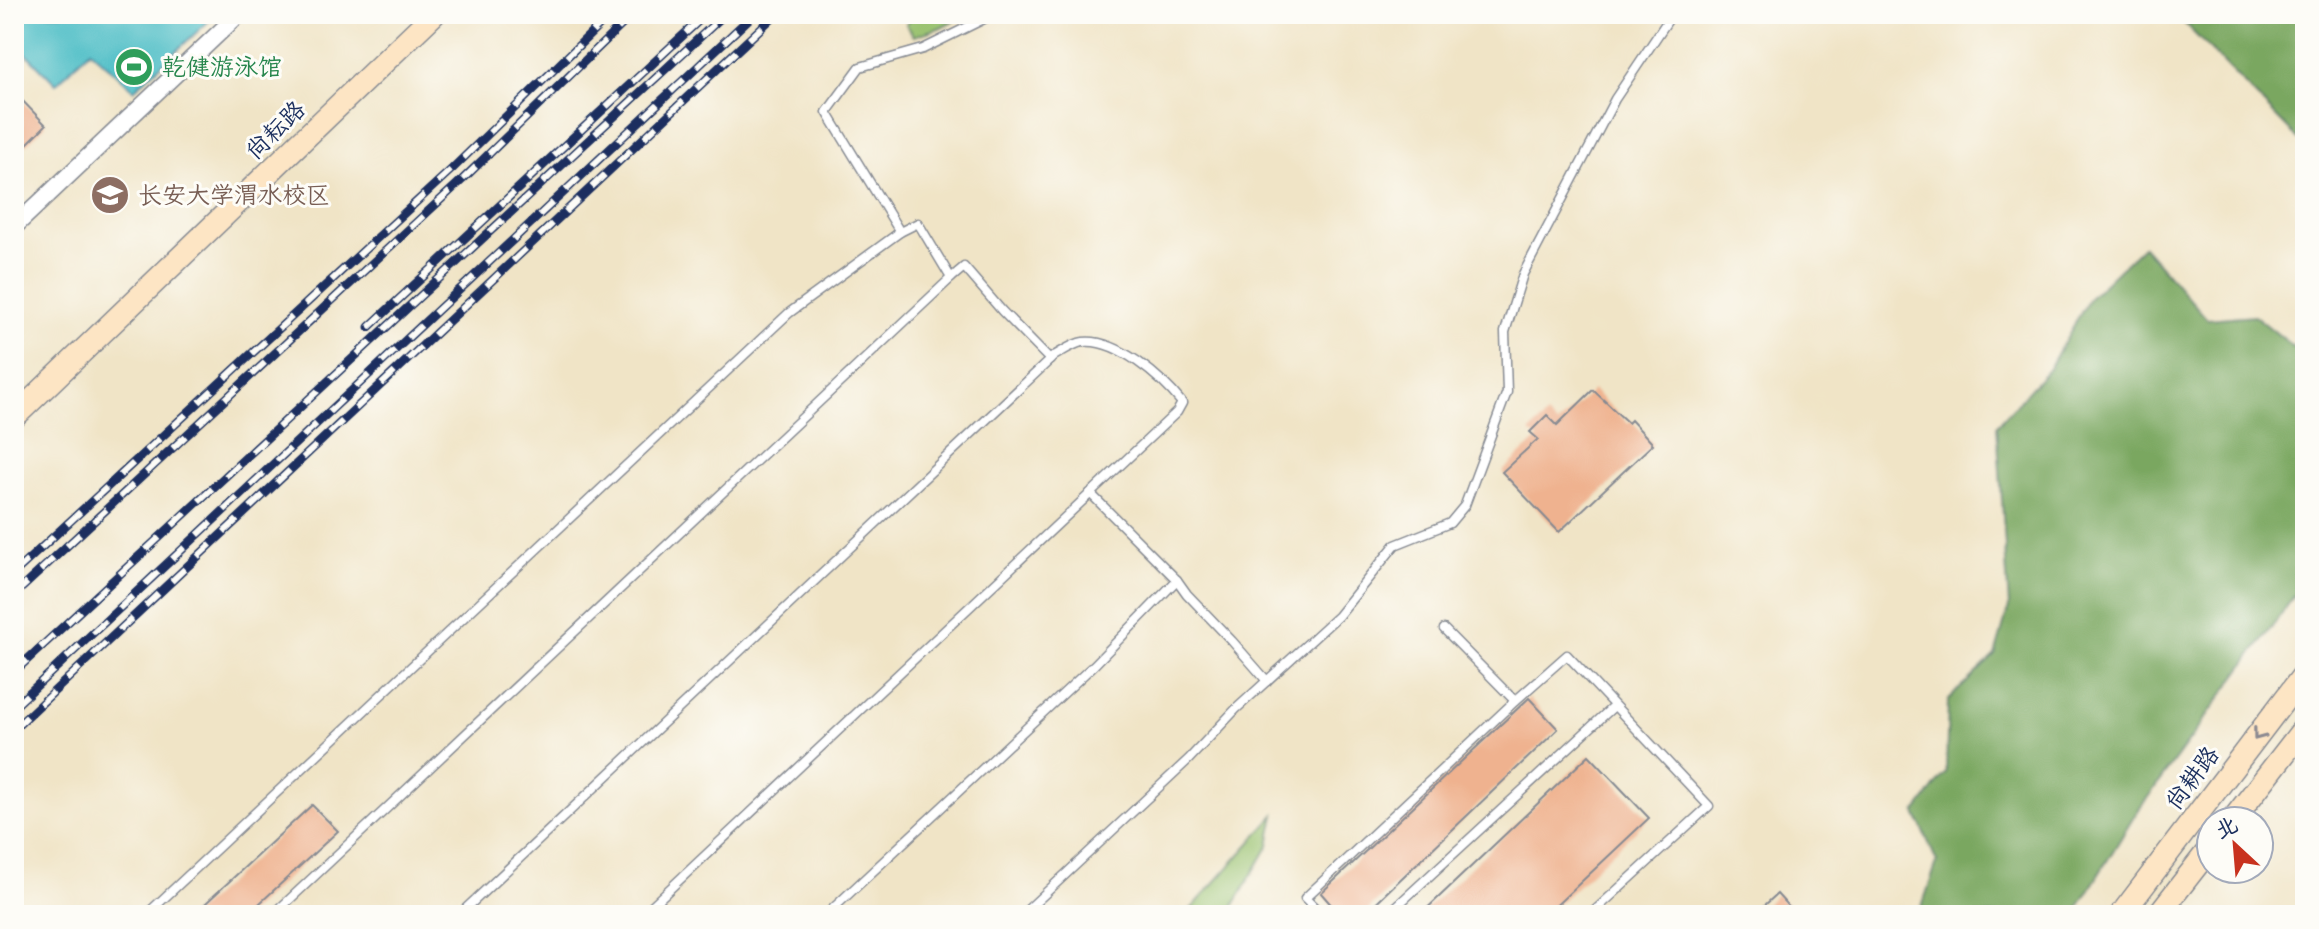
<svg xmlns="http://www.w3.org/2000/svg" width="2319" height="929" font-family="Sriracha,'LXGW WenKai TC',sans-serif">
<rect width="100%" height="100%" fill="#fdfcf7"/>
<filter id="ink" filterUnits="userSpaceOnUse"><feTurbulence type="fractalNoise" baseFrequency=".0125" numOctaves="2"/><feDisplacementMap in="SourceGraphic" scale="16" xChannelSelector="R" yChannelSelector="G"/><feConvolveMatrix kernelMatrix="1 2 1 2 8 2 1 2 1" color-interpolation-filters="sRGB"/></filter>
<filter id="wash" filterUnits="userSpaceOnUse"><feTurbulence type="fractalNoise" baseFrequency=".006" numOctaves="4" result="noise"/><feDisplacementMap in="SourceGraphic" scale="32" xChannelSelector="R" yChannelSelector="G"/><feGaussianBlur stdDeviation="1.8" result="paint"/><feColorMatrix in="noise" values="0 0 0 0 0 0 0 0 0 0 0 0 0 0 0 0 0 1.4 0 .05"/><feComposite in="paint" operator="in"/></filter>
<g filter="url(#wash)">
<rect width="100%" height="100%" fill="#f0e4c6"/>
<g fill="#98c16d" stroke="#5a7866" stroke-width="2">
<polygon points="916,14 967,14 939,28 914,36 906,24"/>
<polygon points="1275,815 1269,845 1228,915 1186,915"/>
</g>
<g fill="#7aa760" stroke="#4a6b5f" stroke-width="2">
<polygon points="2175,14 2305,14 2305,146"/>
<polygon points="2143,246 2207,319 2254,315 2305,356 2305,581 2135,815 2074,915 1919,915 1937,862 1916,813 1946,772 1948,700 1995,655 2009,607 1997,425 2048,370 2090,297"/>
</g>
<polygon fill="#52c0c8" stroke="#367893" stroke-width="2" points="14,14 206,14 211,19 134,90 90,50 56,84 14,41"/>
<g id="blocks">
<g fill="#efb28f">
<polygon points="14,92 46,125 14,157"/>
<polygon points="1593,390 1628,423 1631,420 1653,444 1559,532 1502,472 1538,439 1530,432 1547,415 1557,425"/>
<polygon points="1529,698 1558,729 1363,915 1340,915 1321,893"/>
<polygon points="1589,755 1649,818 1546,915 1420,915"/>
<polygon points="312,805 338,831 247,915 193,915"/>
<polygon points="1777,894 1796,915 1754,915"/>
</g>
</g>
</g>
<g filter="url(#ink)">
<use href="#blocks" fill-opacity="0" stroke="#868a92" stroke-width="2"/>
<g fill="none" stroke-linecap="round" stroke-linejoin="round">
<g stroke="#868a92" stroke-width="11">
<g id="lane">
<polyline points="900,232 827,112 860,67 923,49 994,14"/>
<polyline points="951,278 964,267 1002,311 1050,360"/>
<polyline points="1177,580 1187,594 1232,641 1267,681"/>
<polyline points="1444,629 1515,701 1567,655 1709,806 1590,915"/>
<polyline points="146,915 789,313 900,232 918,223 951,278 273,915"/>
<path d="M459 915 1054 356C1063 351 1074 343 1083 342 1117 338 1162 378 1182 403L1177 412 642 915"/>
<polyline points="826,915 1094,665 1177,580 1090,493"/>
<polyline points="1022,915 1189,759 1236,709 1338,616 1395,545 1450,523 1465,505 1507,392 1505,332 1523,274 1615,99 1672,14"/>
<polyline points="1322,915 1305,898 1515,701"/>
<polyline points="1387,915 1614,706"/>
</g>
</g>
<g stroke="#868a92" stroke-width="19">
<polyline id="street" points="14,227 239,14"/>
</g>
<g stroke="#868a92" stroke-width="25">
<g id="secondary">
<polyline points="14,417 434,14"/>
<polyline points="2232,821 2305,727"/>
<polyline points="2121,915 2305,673"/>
<polyline points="2158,915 2211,847"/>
</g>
</g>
<use href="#lane" stroke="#fff" stroke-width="8"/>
<use href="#street" stroke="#fff" stroke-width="16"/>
<use href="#secondary" stroke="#fde5c4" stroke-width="22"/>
<g stroke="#1b2f5e" stroke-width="9">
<g id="rail">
<polyline points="369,327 706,14"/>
<polyline points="14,573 452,169 611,14"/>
<polyline points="14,595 462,180 633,14"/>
<polyline points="14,672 725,14"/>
<polyline points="14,707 754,14"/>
<polyline points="14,729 776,14"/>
</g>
</g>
<use href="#rail" stroke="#fdfcf7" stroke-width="6" stroke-dasharray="18" stroke-linecap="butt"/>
</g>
<defs><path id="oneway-chevron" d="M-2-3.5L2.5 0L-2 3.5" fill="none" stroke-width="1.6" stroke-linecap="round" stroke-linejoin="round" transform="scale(2)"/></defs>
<use stroke="#8c8a91" href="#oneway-chevron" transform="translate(2258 735) rotate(127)"/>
</g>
<defs>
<g id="stadium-disc" transform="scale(2)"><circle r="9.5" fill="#2e9e5b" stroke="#fdfcf7"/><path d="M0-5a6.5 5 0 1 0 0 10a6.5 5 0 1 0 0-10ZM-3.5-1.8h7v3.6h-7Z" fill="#fff"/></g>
<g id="university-disc" transform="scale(2)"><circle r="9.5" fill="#8d6e63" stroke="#fdfcf7"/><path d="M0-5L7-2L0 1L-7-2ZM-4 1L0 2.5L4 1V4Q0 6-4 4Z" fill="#fff"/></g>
</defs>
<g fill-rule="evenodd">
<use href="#stadium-disc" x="134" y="67"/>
<use href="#university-disc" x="110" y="195"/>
</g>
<g text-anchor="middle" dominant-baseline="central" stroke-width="6" stroke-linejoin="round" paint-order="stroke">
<g font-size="24" fill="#27864d" stroke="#fdfcf7" text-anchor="start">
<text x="162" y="67">乾健游泳馆</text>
</g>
<g font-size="24" fill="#1b2f5e" stroke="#fdfcf7">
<text transform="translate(275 130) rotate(-44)">尚耘路</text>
<text transform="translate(2192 778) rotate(-53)">尚耕路</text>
</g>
<g font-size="24" fill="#785e54" stroke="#fdfcf7" text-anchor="start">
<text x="138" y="195">长安大学渭水校区</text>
</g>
</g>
<rect width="2319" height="929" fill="none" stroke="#fdfcf7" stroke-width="48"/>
<g transform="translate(2235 845) rotate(334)"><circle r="38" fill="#fdfcf7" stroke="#a3aaba" stroke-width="2"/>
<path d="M0-6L14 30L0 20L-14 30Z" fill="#c8321e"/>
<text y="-12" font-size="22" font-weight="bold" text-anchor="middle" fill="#1b2f5e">北</text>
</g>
</svg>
